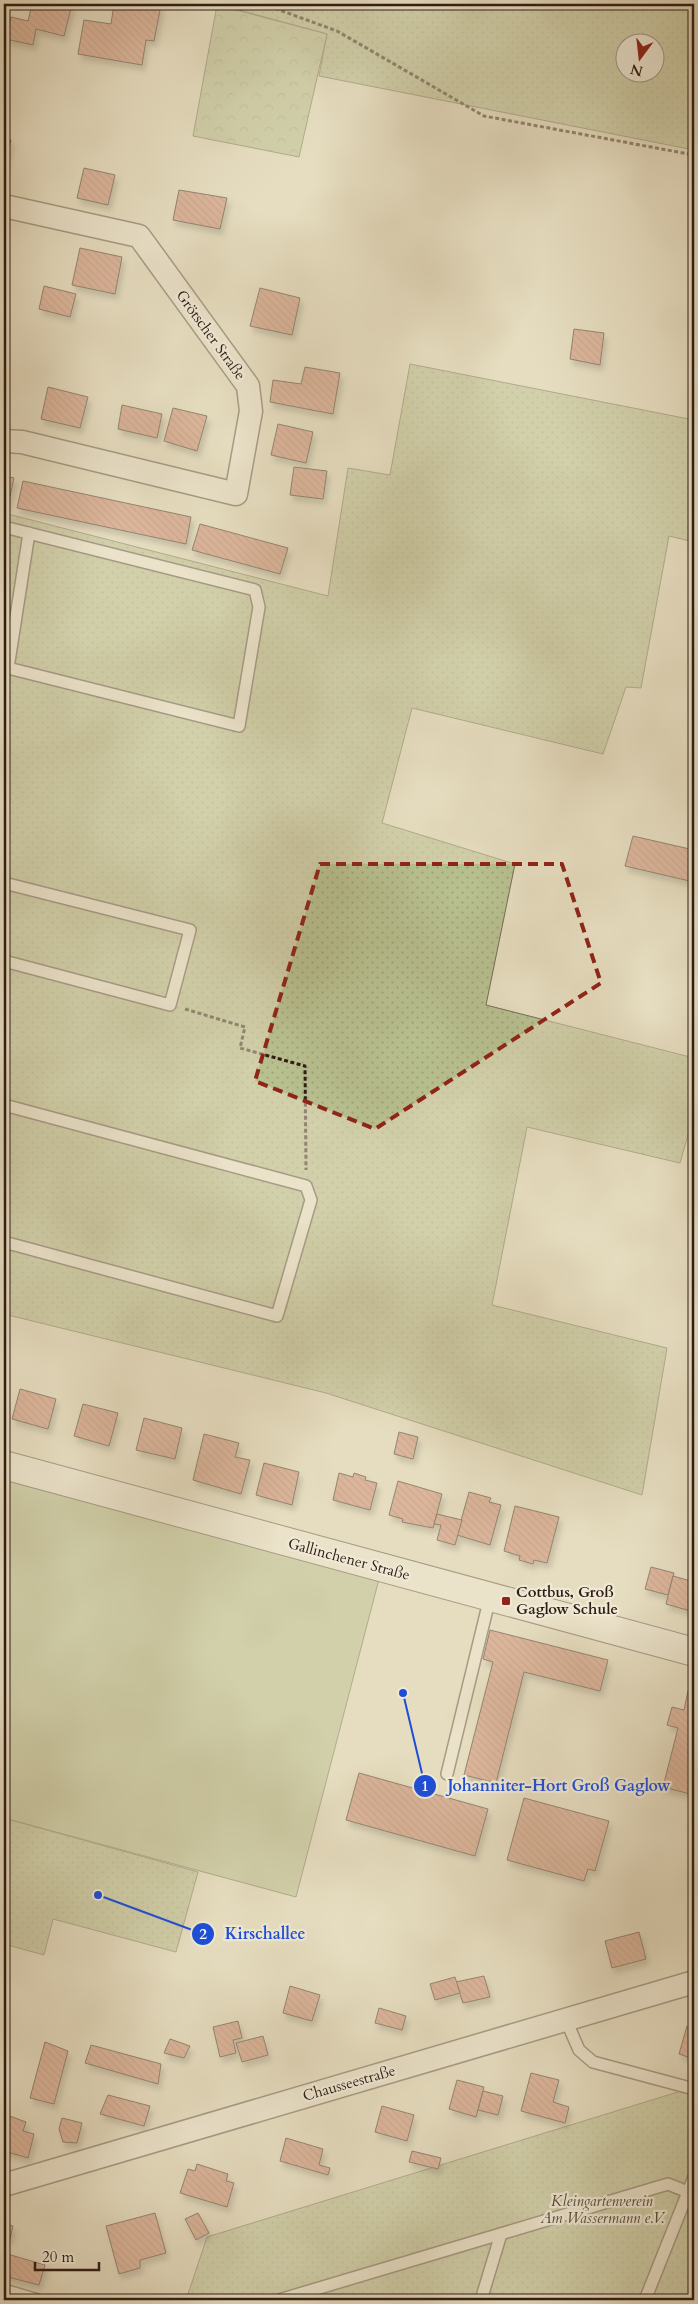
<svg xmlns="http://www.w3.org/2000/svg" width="698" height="2304" font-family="Cardo,serif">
<defs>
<pattern id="grass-dots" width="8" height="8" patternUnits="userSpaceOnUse" patternTransform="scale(1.25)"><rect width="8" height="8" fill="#b8c090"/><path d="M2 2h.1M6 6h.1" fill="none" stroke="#9ea47b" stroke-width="1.8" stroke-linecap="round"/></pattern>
<pattern id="forest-crowns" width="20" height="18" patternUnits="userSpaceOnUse" patternTransform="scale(1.25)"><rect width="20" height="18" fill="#b8c090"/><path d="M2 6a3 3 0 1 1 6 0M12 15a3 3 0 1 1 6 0" fill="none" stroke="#9ea47b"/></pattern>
<pattern id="building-back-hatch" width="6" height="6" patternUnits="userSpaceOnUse" patternTransform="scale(1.25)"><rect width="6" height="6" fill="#d1866f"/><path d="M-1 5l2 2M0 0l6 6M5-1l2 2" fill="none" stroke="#aa6d5a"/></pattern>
<filter id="shadow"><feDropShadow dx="3" dy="5.5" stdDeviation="2.5" flood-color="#0004"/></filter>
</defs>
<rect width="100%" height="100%" fill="#e6ddc0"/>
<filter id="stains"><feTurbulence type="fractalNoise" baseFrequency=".004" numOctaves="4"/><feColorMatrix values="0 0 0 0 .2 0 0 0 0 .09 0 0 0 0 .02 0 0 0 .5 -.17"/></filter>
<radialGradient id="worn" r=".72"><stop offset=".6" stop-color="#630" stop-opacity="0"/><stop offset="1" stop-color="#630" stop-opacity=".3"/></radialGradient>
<g fill="url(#grass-dots)" stroke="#746e52" fill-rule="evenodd">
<path d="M217 4H694V150L319 76 327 34ZM626 42H656V72H626Z"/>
<polygon points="410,364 694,420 694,469 690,492 694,494 694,542 669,536 641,688 626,687 603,754 412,708 382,823 515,864 486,1005 694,1058 694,1114 680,1163 527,1127 492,1305 667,1348 642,1495 326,1393 4,1314 4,513 328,596 348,468 390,475"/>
<polygon points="4,1818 198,1872 176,1952 53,1919 44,1955 4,1944"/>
<polygon points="694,2087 694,2300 186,2300 207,2237"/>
</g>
<polygon fill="url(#forest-crowns)" stroke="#746e52" points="217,5 327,34 299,157 193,136"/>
<polygon fill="#b8c090" stroke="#746e52" points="4,1476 379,1579 296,1897 4,1818"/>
<g fill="url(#building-back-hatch)" stroke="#2f1c13" filter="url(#shadow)">
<polygon points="32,4 72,4 64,36 36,29 33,45 6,39 11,17 28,21"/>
<polygon points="114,4 161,5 154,41 146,40 142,65 78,54 84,20 111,24"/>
<polygon points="4,139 11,140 4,172"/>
<polygon points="84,168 115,175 108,205 77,198"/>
<polygon points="179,190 227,198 220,229 173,220"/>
<polygon points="80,248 122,257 115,294 72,285"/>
<polygon points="44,286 76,294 70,317 39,309"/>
<polygon points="260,288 300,298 292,335 250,326"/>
<polygon points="574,329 604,333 600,365 570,359"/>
<polygon points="305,367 340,373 333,414 270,402 273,380 301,384"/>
<polygon points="48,387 88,397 80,428 41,419"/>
<polygon points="122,405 162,414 157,438 118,429"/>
<polygon points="173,408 207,416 197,451 164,441"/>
<polygon points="278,424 313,432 306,463 271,455"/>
<polygon points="294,467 327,471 323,499 290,495"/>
<polygon points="4,476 14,478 8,505 4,504"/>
<polygon points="23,481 191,517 186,544 17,508"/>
<polygon points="200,524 288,548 280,574 192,550"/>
<polygon points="633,836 694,850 694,882 625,866"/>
<polygon points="20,1389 56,1399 48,1429 12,1419"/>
<polygon points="83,1404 118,1413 109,1446 74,1436"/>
<polygon points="144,1418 182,1428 175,1459 136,1450"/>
<polygon points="399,1432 418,1437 413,1459 394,1454"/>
<polygon points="204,1434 239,1443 235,1457 250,1460 241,1494 193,1480"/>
<polygon points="264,1463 299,1472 292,1505 256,1495"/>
<polygon points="339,1473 353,1477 354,1473 366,1477 365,1480 377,1483 370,1510 333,1500"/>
<polygon points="398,1481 442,1494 433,1528 402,1522 403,1519 389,1515"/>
<polygon points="469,1492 491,1498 489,1502 501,1505 490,1545 457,1535"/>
<polygon points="515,1506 559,1517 547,1563 534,1560 533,1564 519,1560 520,1556 504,1551"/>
<polygon points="437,1514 462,1520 455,1545 437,1540 441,1525 434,1524"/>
<polygon points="651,1567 674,1573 668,1595 645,1589"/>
<polygon points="673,1576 694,1582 694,1612 666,1604"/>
<polygon points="490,1630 608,1660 600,1691 524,1672 496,1783 464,1775 493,1662 483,1659"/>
<polygon points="688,1691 694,1693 694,1795 663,1787 678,1728 667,1725 672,1707 684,1710"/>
<polygon points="359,1773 488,1809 475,1856 346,1820"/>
<polygon points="524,1798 609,1821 595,1871 588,1869 584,1881 507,1860"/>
<polygon points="639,1932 646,1959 612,1968 605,1941"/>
<polygon points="484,1976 490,1997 463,2003 456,1982"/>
<polygon points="455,1977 460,1993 435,2000 430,1984"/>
<polygon points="290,1986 320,1995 312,2021 283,2013"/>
<polygon points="379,2008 406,2016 402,2030 375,2023"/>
<polygon points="238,2021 242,2038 233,2040 236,2053 220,2057 213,2027"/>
<polygon points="687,2026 694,2029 694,2059 679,2054"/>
<polygon points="263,2036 268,2055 242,2062 236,2043"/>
<polygon points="170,2039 190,2046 184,2058 164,2053"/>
<polygon points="45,2042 68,2051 54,2104 30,2098"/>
<polygon points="91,2045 161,2064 158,2084 85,2063"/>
<polygon points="531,2073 559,2080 553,2102 569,2107 565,2123 521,2111"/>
<polygon points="457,2080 484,2087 476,2117 449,2109"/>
<polygon points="483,2091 503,2096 498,2115 478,2110"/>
<polygon points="108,2095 150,2106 144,2126 100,2114"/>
<polygon points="382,2106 414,2115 407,2141 375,2132"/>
<polygon points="4,2114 26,2122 23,2131 34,2134 28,2158 4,2151"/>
<polygon points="62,2118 82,2123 77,2143 63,2142 59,2129"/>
<polygon points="286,2138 323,2149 319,2165 330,2168 328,2175 280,2161"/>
<polygon points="412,2151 441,2158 438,2169 409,2162"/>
<polygon points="197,2164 228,2174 226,2181 234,2183 227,2207 180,2193 188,2169 195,2171"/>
<polygon points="155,2213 166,2253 140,2260 140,2268 119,2274 106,2226"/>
<polygon points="198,2213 209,2233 196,2240 185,2219"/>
<polygon points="4,2224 13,2226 10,2239 4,2238"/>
<polygon points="4,2253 45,2265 39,2285 4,2276"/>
</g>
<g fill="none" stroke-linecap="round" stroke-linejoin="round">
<g stroke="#5d4c3e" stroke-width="14">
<g id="service">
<polyline points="4,527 255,590 259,607 239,726 8,668 29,533"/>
<polyline points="4,883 190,930 170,1005 4,961"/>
<polyline points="4,1105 306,1186 311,1200 277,1316 4,1242"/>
<polyline points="447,1774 490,1597"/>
<polyline points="566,2020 579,2050 593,2062 694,2089"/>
<polyline points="4,2290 38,2300"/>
<polyline points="279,2300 668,2184 688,2192"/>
<polyline points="481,2300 501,2234"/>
<polyline points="645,2300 694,2177"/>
</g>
</g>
<g stroke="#5d4c3e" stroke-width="25">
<g id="minor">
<polyline points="4,206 139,236 248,386 251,411 236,494 22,442 4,441"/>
<polyline points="4,2185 694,1982"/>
</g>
</g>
<g stroke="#5d4c3e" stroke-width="30">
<polyline id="tertiary" points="4,1465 694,1652"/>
</g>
<g stroke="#2f1c13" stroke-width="3" stroke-dasharray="4 2.5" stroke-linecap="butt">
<polyline points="263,4 337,31 484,116 694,155"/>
<polyline points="185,1009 245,1027 240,1048 305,1066 306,1170"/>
</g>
<use href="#service" stroke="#efe9d6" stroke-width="11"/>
<use href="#minor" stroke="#efe9d6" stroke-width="22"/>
<use href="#tertiary" stroke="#efe9d6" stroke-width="28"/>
</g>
<path d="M0 0H698V2304H0ZM320 864H562L601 983 375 1129 255 1081Z" fill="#e6ddc0" fill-opacity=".55" fill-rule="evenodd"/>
<path fill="none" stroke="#8f2418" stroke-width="4" stroke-dasharray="10 6" stroke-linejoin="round" d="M320 864H562L601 983 375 1129 255 1081Z"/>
<rect fill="#8f2418" stroke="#efe9d6" stroke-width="2" x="501" y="1596" width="10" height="10" rx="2.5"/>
<g text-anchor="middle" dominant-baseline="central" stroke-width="4.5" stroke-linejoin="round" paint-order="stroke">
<g font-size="15" fill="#2f1c13" stroke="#efe9d6">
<text transform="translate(211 335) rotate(54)">Grötscher Straße</text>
<text transform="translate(349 1559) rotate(15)">Gallinchener Straße</text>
<text transform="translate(349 2083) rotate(-16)">Chausseestraße</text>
</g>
<g font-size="15" font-weight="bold" fill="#2f1c13" stroke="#efe9d6" text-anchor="start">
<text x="516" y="1592">Cottbus, Groß<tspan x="516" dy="17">Gaglow Schule</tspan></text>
</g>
<g font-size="15" font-style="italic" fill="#584d38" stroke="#efe9d6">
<text x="602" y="2201">Kleingartenverein<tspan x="602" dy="17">Am Wassermann e.V.</tspan></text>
</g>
</g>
<path fill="none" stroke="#1d4ed8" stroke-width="2" d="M403 1693L425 1786M98 1895L203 1934"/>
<g fill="#1d4ed8" stroke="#efe9d6" stroke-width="2">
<circle cx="403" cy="1693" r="5"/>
<circle cx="98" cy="1895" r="5"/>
<circle cx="425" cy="1786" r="12"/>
<circle cx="203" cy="1934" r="12"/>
</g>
<g font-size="15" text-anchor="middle" font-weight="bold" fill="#fff">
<text x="425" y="1791">1</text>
<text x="203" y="1939">2</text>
</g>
<g font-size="16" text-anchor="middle" font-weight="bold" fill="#1d4ed8" stroke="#efe9d6" stroke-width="4.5" stroke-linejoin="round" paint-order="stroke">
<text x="559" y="1791">Johanniter-Hort Groß Gaglow</text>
<text x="265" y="1939">Kirschallee</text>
</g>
<rect width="698" height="2304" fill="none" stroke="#e6ddc0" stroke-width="20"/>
<rect x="5" y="5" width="688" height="2294" fill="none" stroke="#2f1c13" stroke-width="2.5"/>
<rect x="10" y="10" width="678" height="2284" fill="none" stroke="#2f1c13"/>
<g transform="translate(640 58) rotate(195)"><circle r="24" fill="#efe9d6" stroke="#a29788"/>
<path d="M0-4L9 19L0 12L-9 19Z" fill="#8f2418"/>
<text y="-8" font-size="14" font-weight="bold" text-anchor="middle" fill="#2f1c13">N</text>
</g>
<path d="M35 2262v8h64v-8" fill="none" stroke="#2f1c13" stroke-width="2.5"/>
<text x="42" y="2262" font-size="15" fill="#2f1c13" stroke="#efe9d6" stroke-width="4" paint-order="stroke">20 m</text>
<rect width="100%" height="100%" filter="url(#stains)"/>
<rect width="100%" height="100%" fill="url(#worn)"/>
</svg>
